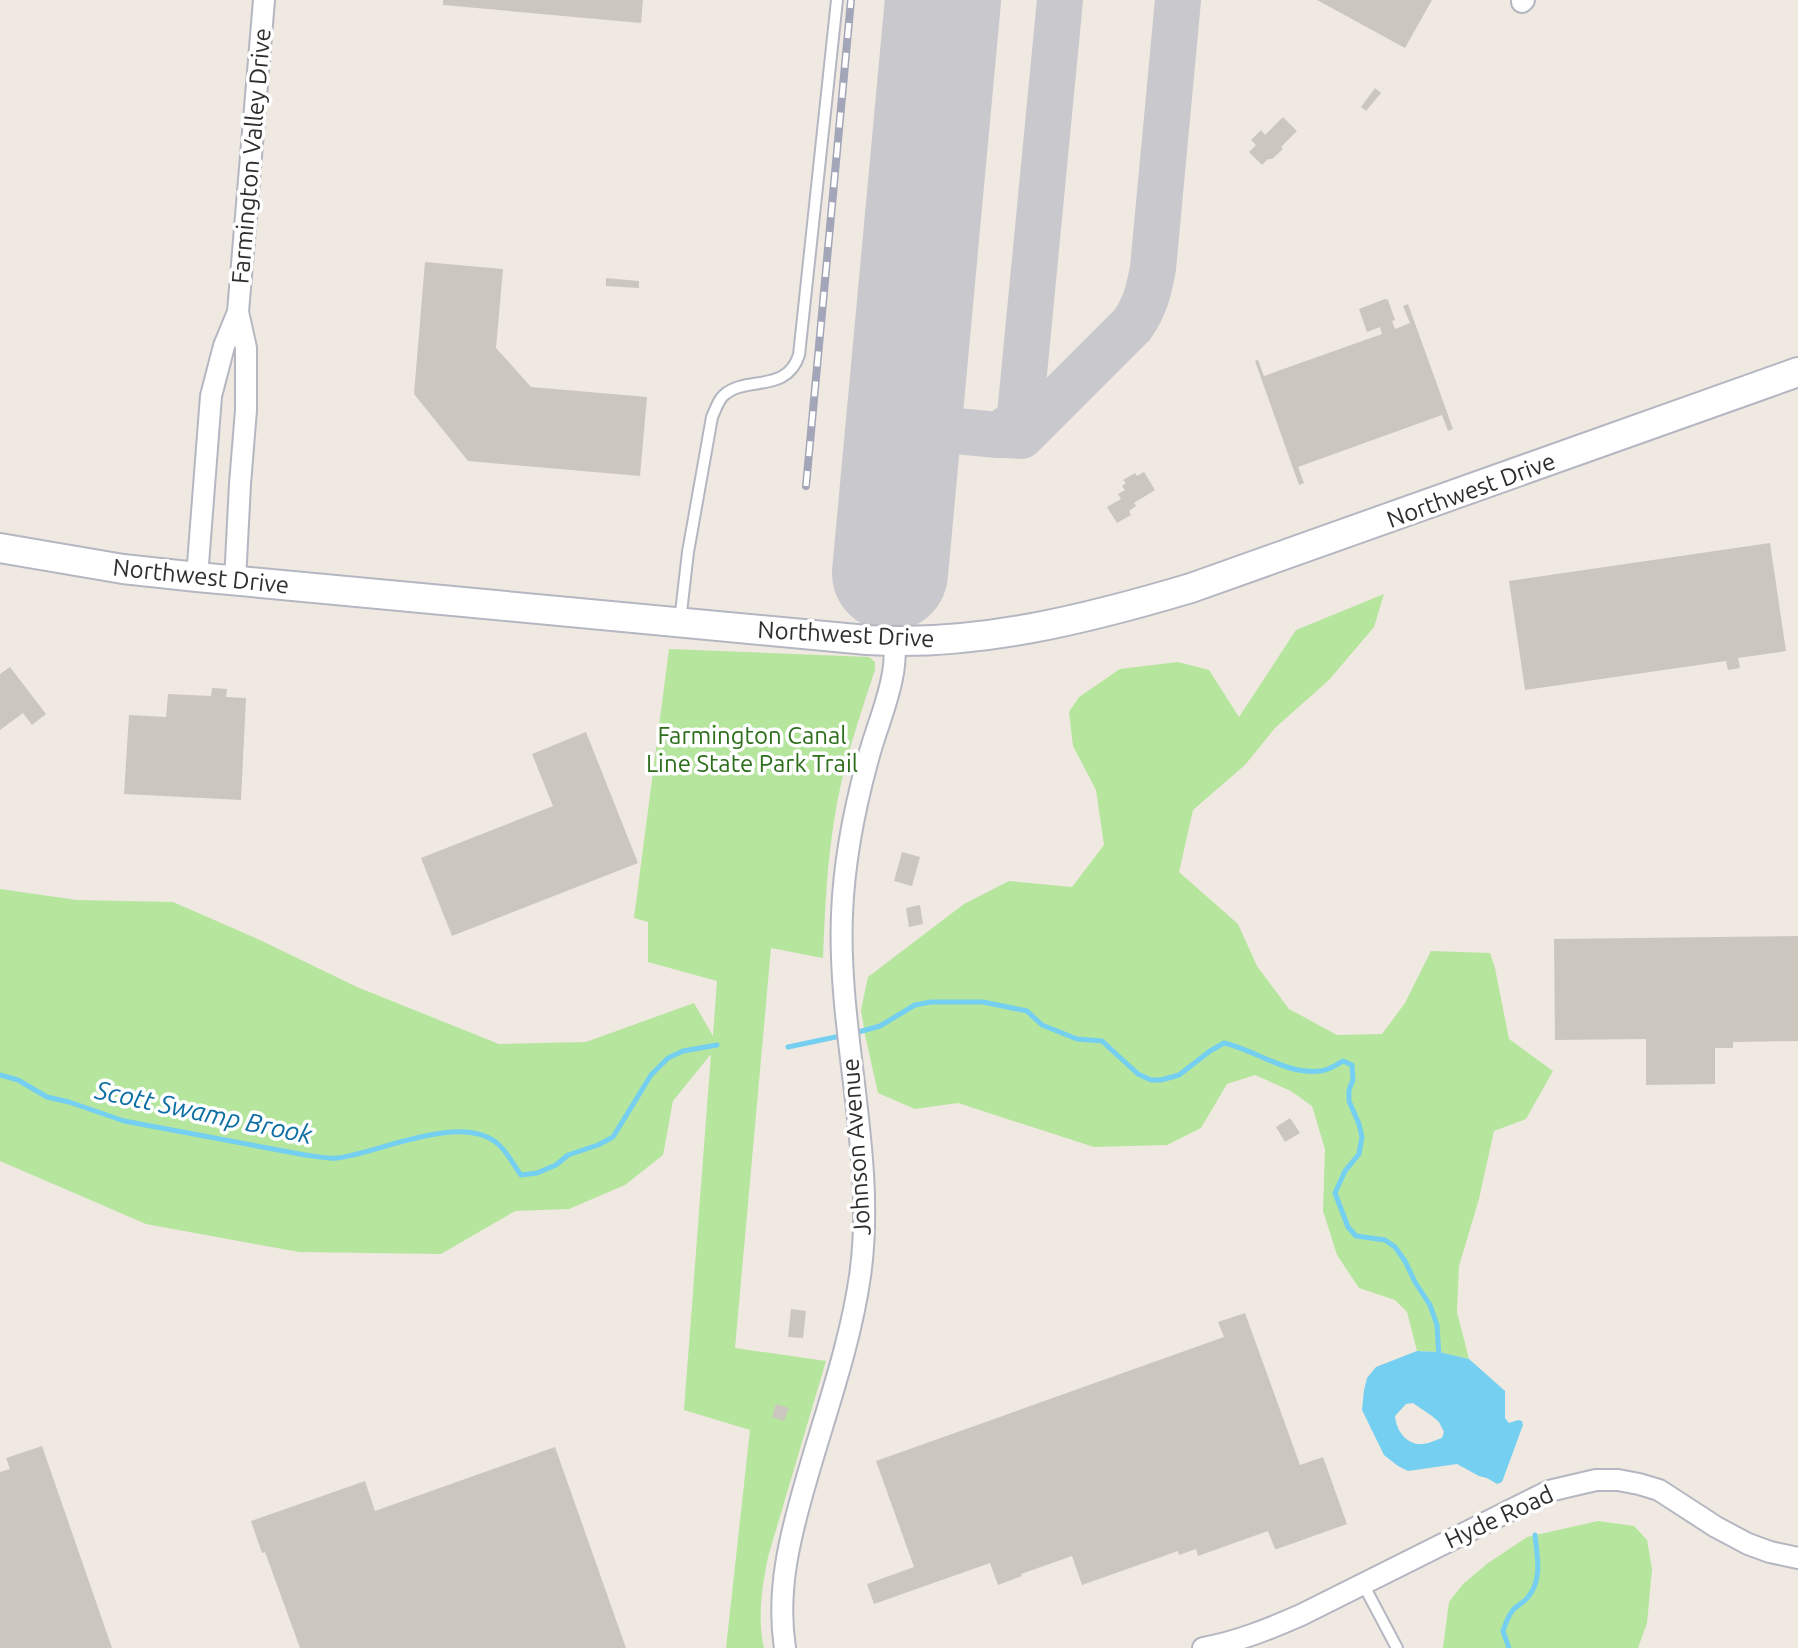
<svg xmlns="http://www.w3.org/2000/svg" width="1798" height="1648" font-family="Ubuntu,sans-serif">
<rect width="100%" height="100%" fill="#efe9e1"/>
<g fill="#b6e59e">
<polygon points="1384,594 1374,627 1329,680 1275,728 1245,765 1193,810 1179,872 1238,924 1257,966 1289,1009 1337,1035 1382,1034 1405,1003 1431,951 1490,953 1495,968 1509,1039 1553,1071 1526,1119 1494,1131 1479,1199 1459,1266 1457,1312 1469,1359 1439,1352 1417,1351 1407,1312 1395,1300 1359,1288 1337,1255 1323,1211 1325,1149 1312,1106 1291,1091 1255,1075 1227,1084 1201,1128 1167,1145 1094,1147 958,1103 915,1109 878,1093 865,1035 861,1010 868,977 964,904 1009,881 1072,887 1104,845 1096,790 1073,746 1069,712 1079,697 1120,669 1178,662 1209,670 1239,717 1296,630"/>
<path d="M669 649 869 657 875 662V670C859 718 843 765 835 815 827 862 825 910 823 958L771 948 735 1348 826 1361 768 1557C762 1587 757 1618 764 1648H726L750 1430 684 1410 711 1054 673 1101 663 1155 625 1185 569 1209 515 1211 441 1254 299 1252 146 1224 0 1161V889L77 900 173 902 262 941 357 987 499 1044 586 1042 694 1003 713 1036 717 981 648 962V922L634 918Z"/>
<polygon points="1598,1521 1634,1526 1647,1540 1652,1569 1647,1623 1638,1648 1443,1648 1449,1602 1463,1584 1488,1563 1527,1537"/>
</g>
<path fill="#75cff0" fill-rule="evenodd" d="M1417 1351 1439 1352 1469 1359 1505 1391V1418L1509 1423 1518 1420 1522 1421 1523 1425 1502 1482 1497 1484 1487 1478 1479 1476 1457 1464 1408 1471 1398 1466 1384 1455 1362 1410 1364 1390 1367 1378 1376 1367ZM1413 1403 1432 1416 1439 1422 1444 1432 1442 1438C1436 1440 1428 1444 1422 1444 1406 1445 1396 1430 1395 1416L1406 1404Z"/>
<g fill="none" stroke-linecap="round" stroke-linejoin="round">
<g stroke="#75cff0" stroke-width="5">
<path d="M855 1033 880 1026 915 1005 931 1002H983L1027 1011 1042 1025 1077 1039 1102 1041 1138 1074 1151 1080H1161L1179 1075 1210 1051 1224 1043C1256 1050 1286 1075 1320 1071 1328 1071 1336 1065 1343 1061L1352 1065 1353 1080 1349 1090V1101L1359 1124 1362 1137 1359 1154 1345 1171 1335 1193 1348 1227 1356 1236 1385 1240 1395 1247 1405 1261 1415 1282 1430 1305 1437 1325 1439 1358"/>
<polyline points="788,1047 845,1035"/>
<path d="M0 1075 18 1080 47 1097 69 1102 124 1121 305 1155C315 1156 327 1159 337 1158 379 1153 463 1111 499 1145 508 1153 514 1166 521 1175L537 1173 556 1165 568 1155 598 1145 613 1137 651 1075 668 1058 683 1051 717 1045"/>
<path d="M1509 1648 1503 1631C1506 1623 1508 1615 1514 1609 1519 1604 1525 1602 1528 1597 1543 1579 1537 1556 1535 1535"/>
</g>
<g stroke="#c9c8cc" stroke-width="46">
<polyline points="903,426 998,435 1016,423 1020,415 1060,0"/>
<path d="M1005 435 1021 436 1132 325C1145 307 1149 290 1153 268L1178 0"/>
</g>
<polyline stroke="#c9c8cc" stroke-width="116" points="890,573 943,0"/>
</g>
<g fill="#cbc7bf">
<polygon points="443,0 643,0 641,23 443,5"/>
<polygon points="1317,0 1432,0 1405,48"/>
<polygon points="1375,88 1381,93 1366,111 1361,107"/>
<polygon points="1283,117 1297,131 1281,147 1283,149 1272,159 1268,159 1262,165 1249,152 1256,145 1251,140 1261,130 1265,135"/>
<polygon points="425,262 503,269 496,348 531,387 647,397 640,476 468,461 414,394"/>
<polygon points="606,278 639,281 639,288 606,286"/>
<polygon points="1385,299 1388,300 1395,320 1392,321 1395,329 1410,323 1403,306 1408,304 1453,429 1448,431 1442,415 1298,467 1304,483 1299,485 1255,361 1258,360 1264,376 1382,334 1380,327 1367,332 1359,309"/>
<polygon points="1144,472 1155,490 1134,503 1136,506 1129,511 1131,515 1117,523 1107,507 1121,499 1118,494 1125,490 1122,486 1126,483 1123,480 1135,473 1137,476"/>
<polygon points="1770,543 1786,651 1738,658 1740,668 1728,670 1726,661 1525,690 1509,581"/>
<polygon points="10,667 46,714 32,725 23,713 0,730 0,674"/>
<polygon points="212,688 227,689 226,697 246,698 241,800 124,794 129,715 166,717 168,694 211,696"/>
<polygon points="586,732 638,863 452,936 421,858 553,806 532,754"/>
<polygon points="902,852 920,857 912,886 894,881"/>
<polygon points="920,905 923,924 909,927 906,908"/>
<polygon points="1798,936 1798,1041 1733,1042 1733,1048 1715,1048 1715,1084 1646,1085 1646,1039 1555,1040 1554,939"/>
<polygon points="1290,1118 1300,1133 1285,1142 1276,1127"/>
<polygon points="791,1309 806,1311 803,1338 788,1337"/>
<polygon points="1245,1313 1300,1465 1323,1457 1347,1524 1277,1549 1275,1549 1268,1531 1198,1556 1196,1549 1179,1555 1178,1551 1082,1585 1072,1556 1021,1574 1022,1576 998,1585 990,1563 874,1604 867,1584 914,1567 876,1461 1224,1337 1218,1322"/>
<polygon points="776,1404 789,1408 784,1421 772,1417"/>
<polygon points="42,1446 112,1648 0,1648 0,1472 10,1469 6,1458"/>
<polygon points="555,1447 626,1648 300,1648 265,1552 262,1553 251,1521 365,1481 375,1511"/>
</g>
<g fill="none" stroke-linecap="round" stroke-linejoin="round">
<g stroke="#b4b7c1" stroke-width="14">
<g id="lane">
<path d="M680 621 688 552 712 417C716 409 718 400 724 395 747 375 786 394 799 355L837 0"/>
<polyline points="1363,1584 1397,1648"/>
</g>
</g>
<g stroke="#b4b7c1" stroke-width="24">
<g id="street">
<polyline points="1522,2 1524,0"/>
<polyline points="197,577 211,396 224,346 238,312 264,0"/>
<polyline points="235,581 240,484 246,410 246,348 238,312"/>
<path d="M785 1648C776 1591 790 1536 806 1481 825 1414 850 1346 860 1276 877 1158 837 1034 842 914 844 862 854 810 868 759 875 732 887 705 892 678 895 666 895 654 895 642"/>
<path d="M1203 1648C1237 1642 1269 1629 1301 1615L1549 1491 1596 1480H1618L1639 1484 1659 1490 1716 1527 1748 1544 1770 1552 1798 1558"/>
</g>
</g>
<g stroke="#b4b7c1" stroke-width="32">
<path id="secondary" d="M0 548 123 569 197 577 867 640C976 647 1087 619 1191 588L1798 372"/>
</g>
<use href="#lane" stroke="#fff" stroke-width="10"/>
<use href="#street" stroke="#fff" stroke-width="20"/>
<use href="#secondary" stroke="#fff" stroke-width="28"/>
<g stroke="#a3a6b8" stroke-width="8">
<polyline id="rail" points="806,486 851,0"/>
</g>
<use href="#rail" stroke="#fff" stroke-width="5" stroke-dasharray="15" stroke-linecap="butt"/>
</g>
<g text-anchor="middle" dominant-baseline="central" stroke-width="7" stroke-linejoin="round" paint-order="stroke">
<g font-size="24" fill="#2e2e2e" stroke="#fff">
<text transform="translate(251 156) rotate(-85)">Farmington Valley Drive</text>
<text transform="translate(1471 490) rotate(-20)">Northwest Drive</text>
<text transform="translate(201 576) rotate(6)">Northwest Drive</text>
<text transform="translate(846 634) rotate(3)">Northwest Drive</text>
<text transform="translate(856 1147) rotate(-94)">Johnson Avenue</text>
<text transform="translate(1499 1517) rotate(-25)">Hyde Road</text>
</g>
<g font-size="24" fill="#2c6e1b" stroke="#fff">
<text x="752" y="735">Farmington Canal<tspan x="752" dy="28">Line State Park Trail</tspan></text>
</g>
<g font-size="26" font-style="italic" fill="#0d6fa3" stroke="#fff">
<text transform="translate(204 1112) rotate(12)">Scott Swamp Brook</text>
</g>
</g>
</svg>
